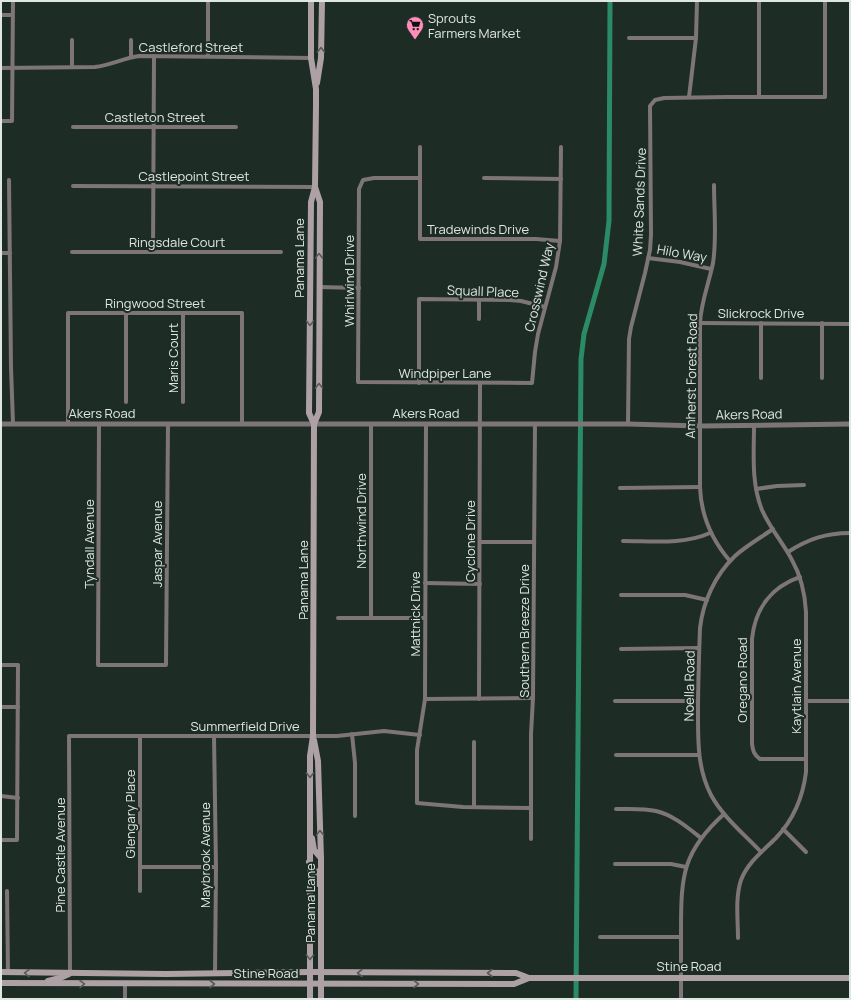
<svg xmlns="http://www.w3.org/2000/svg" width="851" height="1000" font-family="Manrope,sans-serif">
<rect width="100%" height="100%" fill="#1e2c26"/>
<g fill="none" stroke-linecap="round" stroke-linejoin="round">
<polyline stroke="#2a8b66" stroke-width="5" points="576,999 581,359 584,334 604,264 609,221 610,1"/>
<g stroke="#7d7578" stroke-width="4">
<polyline points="1,15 12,15"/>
<polyline points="629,38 696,38"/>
<polyline points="208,56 208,1"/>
<polyline points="131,57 131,40"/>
<polyline points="72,67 72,40"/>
<path d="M1 68 95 67C111 65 124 58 139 56L311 58"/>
<polyline points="689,97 696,38 697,1"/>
<polyline points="759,97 759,1"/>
<polyline points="1,121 12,121 13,1"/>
<polyline points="73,127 236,127"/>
<polyline points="420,147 420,239 536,239 560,241"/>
<polyline points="420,178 374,178 363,180 359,189 358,382 532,383 535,352 538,334 556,267 560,241 561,147"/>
<polyline points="484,178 561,179"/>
<polyline points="9,180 11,367 13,424"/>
<path d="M714 185C714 210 717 238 713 263 709 283 701 302 700 323V487C701 516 711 539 730 561"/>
<polyline points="73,186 315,187"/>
<polyline points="72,252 281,252"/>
<polyline points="153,252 154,56"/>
<polyline points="1,253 10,253"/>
<polyline points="648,258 680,262 711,269"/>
<polyline points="319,287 359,288"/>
<polyline points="126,313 126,402"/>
<polyline points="183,313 183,402"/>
<polyline points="479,319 479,300"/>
<polyline points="700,323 850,324"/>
<polyline points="761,378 761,323"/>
<polyline points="822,378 822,323"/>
<polyline points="419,383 419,299 510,300 521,301 545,307"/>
<polyline points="68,424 68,313 242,313 242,424"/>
<polyline points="99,424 98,665 166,665 168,424"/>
<polyline points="426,424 425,699 417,750 417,803 463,807 531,808"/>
<polyline points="628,424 629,339 631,327 645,273 650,250 651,235 650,106 655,100 664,98 726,97 825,97 825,1"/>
<polyline points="620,488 700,487"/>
<polyline points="756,489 777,486 804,485"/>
<path d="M623 541C652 541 683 545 710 533"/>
<polyline points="480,542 534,542"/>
<path d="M788 552C808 539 826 533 850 533"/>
<path d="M800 577C771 587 755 609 752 639V744C753 751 754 755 760 759H806"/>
<polyline points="425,583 480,584"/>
<polyline points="621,595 685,595 707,600"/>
<polyline points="338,618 425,618"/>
<polyline points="371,618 371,424"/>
<polyline points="621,649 699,648"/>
<polyline points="1,665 18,665 17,840 1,840"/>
<polyline points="425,699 533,698"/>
<polyline points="479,699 480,383"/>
<polyline points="615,701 698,701"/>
<polyline points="806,701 850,701"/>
<polyline points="1,707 18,707"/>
<polyline points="352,734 355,763 355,816"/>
<polyline points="140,736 140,891"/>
<polyline points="214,736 216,867 215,973"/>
<polyline points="616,755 699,755"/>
<polyline points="1,796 18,798"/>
<polyline points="474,807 474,742"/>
<path d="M616 809C629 809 643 808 656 811 673 815 687 827 701 838"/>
<polyline points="783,829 806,852"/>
<polyline points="531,839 531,734 533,698 535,424"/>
<path d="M761 852C744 834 723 817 711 795 697 768 698 739 698 711 698 683 699 656 700 628 703 602 715 575 735 556 746 546 760 538 773 529"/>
<polyline points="615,864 671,864 686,867"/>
<polyline points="140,867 216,867"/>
<polyline points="7,891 8,972"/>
<polyline points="600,937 681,937"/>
<path d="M738 938C738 920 735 898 741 880 748 862 763 851 776 838 794 819 803 797 806 772V612C805 594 801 576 792 560 783 543 770 528 762 510 751 483 754 453 754 425"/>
<polyline points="70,973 69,736 337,736 384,731 420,735"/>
<polyline points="125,999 125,983"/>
<path d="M681 999C681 976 681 952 681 929 681 875 683 851 724 814"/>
</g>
<polyline stroke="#7d7578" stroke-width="5" points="1,424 628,424 700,426 850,424"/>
<g stroke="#ada1a5" stroke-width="6">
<polyline points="311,1 311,58 316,89 316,105 315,187 311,202 309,413 314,424"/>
<polyline points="317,83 321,58 322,1"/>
<polyline points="314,740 318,761 321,858 321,999"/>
<polyline points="312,838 314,850 321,858"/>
<polyline points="309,862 315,870 318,884"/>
<polyline points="1,972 166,974 310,972 516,973 529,978 850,978"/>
<polyline points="48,981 60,978 69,974"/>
<polyline points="1,983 514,984 529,978"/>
<polyline points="310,999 310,756 313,736 314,424 319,412 320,202 315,187"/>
</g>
</g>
<defs><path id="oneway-chevron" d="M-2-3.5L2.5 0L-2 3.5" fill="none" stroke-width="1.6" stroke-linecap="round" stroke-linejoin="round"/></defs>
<g stroke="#575b59">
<use href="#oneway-chevron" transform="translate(321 50) rotate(-89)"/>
<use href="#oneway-chevron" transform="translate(319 256) rotate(-89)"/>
<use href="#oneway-chevron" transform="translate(310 323) rotate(90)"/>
<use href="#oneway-chevron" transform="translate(319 386) rotate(-90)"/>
<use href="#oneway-chevron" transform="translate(310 775) rotate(90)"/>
<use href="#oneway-chevron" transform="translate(320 833) rotate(-92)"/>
<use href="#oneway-chevron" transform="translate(310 957) rotate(90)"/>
<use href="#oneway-chevron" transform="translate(27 973) rotate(-179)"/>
<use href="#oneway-chevron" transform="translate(360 973) rotate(-180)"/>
<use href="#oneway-chevron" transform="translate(490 973) rotate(-180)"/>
<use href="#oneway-chevron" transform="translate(82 984) rotate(-1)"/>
<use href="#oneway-chevron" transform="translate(212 984)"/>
<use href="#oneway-chevron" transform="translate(416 984)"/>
</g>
<defs>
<g id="supermarket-pin" transform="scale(0.9)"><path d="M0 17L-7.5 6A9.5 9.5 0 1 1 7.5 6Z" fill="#ff8eba" stroke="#1e2c26"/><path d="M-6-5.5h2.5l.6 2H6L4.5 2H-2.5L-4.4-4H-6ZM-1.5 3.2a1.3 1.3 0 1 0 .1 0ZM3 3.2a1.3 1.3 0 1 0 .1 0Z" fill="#111"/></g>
</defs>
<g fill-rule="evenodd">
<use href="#supermarket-pin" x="415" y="25"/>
</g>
<g text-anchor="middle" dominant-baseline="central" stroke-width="4" stroke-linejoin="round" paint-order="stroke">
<g font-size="13" fill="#dee7e2" stroke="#1e2c26" text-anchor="start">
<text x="428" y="18">Sprouts<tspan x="428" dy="15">Farmers Market</tspan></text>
</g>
<g font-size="13" fill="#dee7e2" stroke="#1e2c26">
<text x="191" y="47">Castleford Street</text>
<text x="155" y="117">Castleton Street</text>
<text x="194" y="176">Castlepoint Street</text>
<text transform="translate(639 202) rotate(-88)">White Sands Drive</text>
<text x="478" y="229">Tradewinds Drive</text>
<text x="177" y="242">Ringsdale Court</text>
<text transform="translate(682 253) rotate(10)">Hilo Way</text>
<text transform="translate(299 258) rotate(-90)">Panama Lane</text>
<text transform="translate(349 281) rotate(-90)">Whirlwind Drive</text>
<text transform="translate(539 287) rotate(-77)">Crosswind Way</text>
<text transform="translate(483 291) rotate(2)">Squall Place</text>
<text x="155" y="303">Ringwood Street</text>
<text x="761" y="313">Slickrock Drive</text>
<text transform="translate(173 358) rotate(-90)">Maris Court</text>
<text x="445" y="373">Windpiper Lane</text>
<text transform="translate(691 376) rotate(-89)">Amherst Forest Road</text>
<text x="102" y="413">Akers Road</text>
<text x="426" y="413">Akers Road</text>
<text transform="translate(749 414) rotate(-1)">Akers Road</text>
<text transform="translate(361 521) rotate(-90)">Northwind Drive</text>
<text transform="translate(470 541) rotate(-90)">Cyclone Drive</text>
<text transform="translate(89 544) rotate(-90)">Tyndall Avenue</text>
<text transform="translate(157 544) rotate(-90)">Jaspar Avenue</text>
<text transform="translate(303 580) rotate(-90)">Panama Lane</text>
<text transform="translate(415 614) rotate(-90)">Mattnick Drive</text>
<text transform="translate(524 631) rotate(-90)">Southern Breeze Drive</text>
<text transform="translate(742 680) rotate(-90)">Oregano Road</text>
<text transform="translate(689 686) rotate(-89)">Noella Road</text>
<text transform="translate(796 686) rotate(-90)">Kaytlain Avenue</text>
<text x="245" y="726">Summerfield Drive</text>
<text transform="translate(130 814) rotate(-90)">Glengary Place</text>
<text transform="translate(60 855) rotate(-90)">Pine Castle Avenue</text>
<text transform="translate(205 855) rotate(-90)">Maybrook Avenue</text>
<text transform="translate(310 903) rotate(-90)">Panama Lane</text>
<text x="689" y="966">Stine Road</text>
<text x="266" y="973">Stine Road</text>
</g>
</g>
<rect width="851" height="1000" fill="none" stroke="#dee7e2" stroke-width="4"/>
</svg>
